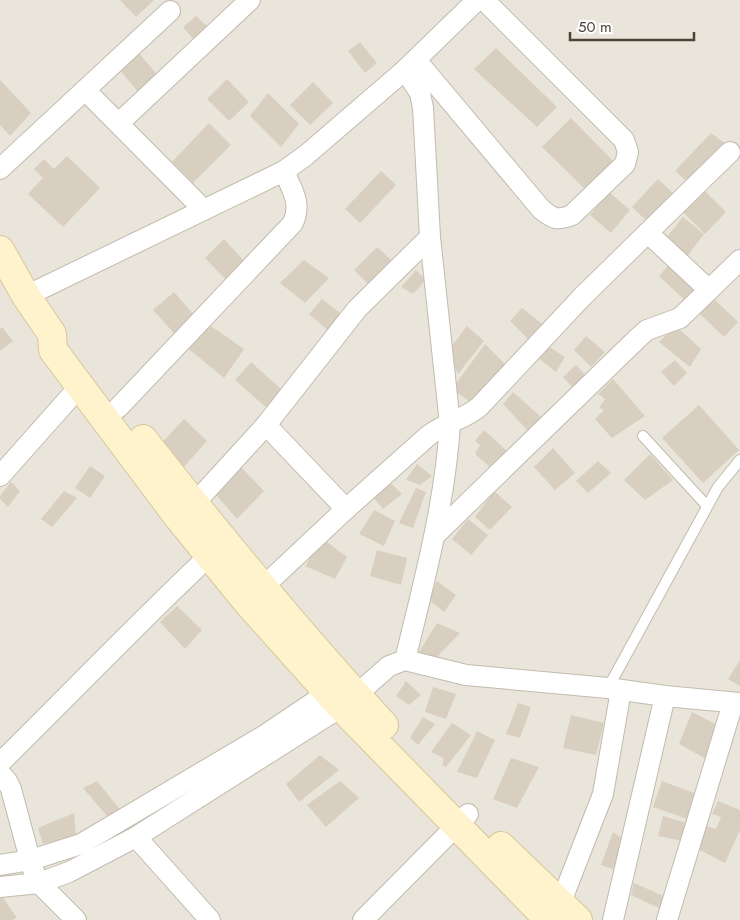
<svg xmlns="http://www.w3.org/2000/svg" width="740" height="920" font-family="Jost,sans-serif">
<rect width="100%" height="100%" fill="#f6f3ec"/>
<rect fill="#eae5da" x="0" y="0" width="740" height="920"/>
<g fill="#d8cfc1">
<polygon points="120,0 154,0 136,17"/>
<polygon points="196,16 208,27 195,41 183,27"/>
<polygon points="360,42 377,63 365,73 348,51"/>
<polygon points="496,48 557,107 537,127 474,69"/>
<polygon points="138,52 160,78 140,94 119,69"/>
<polygon points="227,79 249,102 229,121 207,99"/>
<polygon points="0,80 31,113 10,136 0,125"/>
<polygon points="313,82 333,103 310,125 290,105"/>
<polygon points="268,93 299,124 281,147 250,116"/>
<polygon points="571,118 615,163 587,191 542,147"/>
<polygon points="209,123 231,145 193,183 172,162"/>
<polygon points="711,133 730,147 691,185 675,171"/>
<polygon points="67,156 100,188 63,227 28,194 43,178 34,169 44,159 54,169"/>
<polygon points="381,171 396,185 360,223 345,209"/>
<polygon points="658,179 676,196 650,224 632,207"/>
<polygon points="705,191 726,212 705,234 683,212"/>
<polygon points="609,192 630,210 611,233 590,215"/>
<polygon points="683,217 704,234 685,259 663,242"/>
<polygon points="224,239 246,263 227,281 205,258"/>
<polygon points="377,247 391,260 368,284 354,270"/>
<polygon points="304,260 329,278 305,303 280,283"/>
<polygon points="673,260 705,289 690,305 659,276"/>
<polygon points="416,270 426,280 413,294 401,287"/>
<polygon points="174,292 194,315 174,333 153,310"/>
<polygon points="322,299 344,316 330,332 309,314"/>
<polygon points="714,299 738,322 724,337 700,314"/>
<polygon points="522,308 545,326 530,341 510,321"/>
<polygon points="205,322 244,349 224,378 185,346"/>
<polygon points="467,326 484,341 458,374 448,351"/>
<polygon points="676,326 701,349 690,367 659,342"/>
<polygon points="2,327 13,341 0,351 0,329"/>
<polygon points="586,336 605,352 591,367 574,350"/>
<polygon points="485,344 505,364 473,404 452,389"/>
<polygon points="548,346 565,357 556,372 538,358"/>
<polygon points="675,360 687,373 674,386 661,372"/>
<polygon points="251,362 283,391 268,409 235,380"/>
<polygon points="576,365 590,380 577,392 563,377"/>
<polygon points="613,379 645,416 612,438 595,419 604,410 599,408 605,399 598,394"/>
<polygon points="513,392 541,417 528,431 503,404"/>
<polygon points="699,405 739,450 703,483 662,438"/>
<polygon points="184,419 207,441 182,469 158,447"/>
<polygon points="484,430 507,451 491,468 475,454 480,445 475,441"/>
<polygon points="553,448 575,473 555,490 534,467"/>
<polygon points="650,454 673,480 645,500 624,480"/>
<polygon points="598,461 611,473 588,493 576,481"/>
<polygon points="417,464 432,476 420,485 406,480"/>
<polygon points="90,466 105,476 90,498 75,488"/>
<polygon points="241,467 264,491 237,519 216,495"/>
<polygon points="387,480 402,494 383,509 372,496"/>
<polygon points="11,482 20,491 8,507 0,499 0,496"/>
<polygon points="416,488 426,492 413,528 399,523"/>
<polygon points="64,491 77,498 52,527 41,519"/>
<polygon points="494,491 512,507 490,530 475,517"/>
<polygon points="374,510 395,521 384,546 359,534"/>
<polygon points="468,519 488,535 471,555 452,539"/>
<polygon points="323,539 347,557 335,579 305,566"/>
<polygon points="377,550 407,558 401,585 370,576"/>
<polygon points="437,581 456,595 444,612 428,599"/>
<polygon points="177,606 202,630 185,649 160,622"/>
<polygon points="437,623 460,633 434,660 419,652"/>
<polygon points="740,660 740,686 728,679"/>
<polygon points="406,681 421,695 409,705 396,696"/>
<polygon points="433,687 456,694 446,719 425,712"/>
<polygon points="518,703 531,707 520,738 506,734"/>
<polygon points="692,712 719,726 708,760 679,744"/>
<polygon points="571,715 604,723 596,755 563,748"/>
<polygon points="423,717 435,724 418,745 410,738"/>
<polygon points="452,723 471,735 446,767 442,765 444,758 431,752"/>
<polygon points="477,731 495,740 477,778 457,772"/>
<polygon points="320,755 339,770 299,802 286,784"/>
<polygon points="511,758 539,767 517,808 493,799"/>
<polygon points="97,781 122,812 108,817 83,788"/>
<polygon points="340,781 359,798 326,827 307,805"/>
<polygon points="662,781 699,795 690,820 653,807"/>
<polygon points="718,801 740,810 740,830 725,863 696,848 703,825 716,829 721,817 712,814"/>
<polygon points="74,813 76,835 43,844 38,828"/>
<polygon points="663,816 687,823 682,841 658,836"/>
<polygon points="613,832 626,841 618,871 601,865"/>
<polygon points="634,883 668,898 663,910 631,895"/>
<polygon points="2,896 17,918 12,920 0,920 0,897"/>
</g>
<g fill="none" stroke-linecap="round" stroke-linejoin="round">
<g stroke="#c2bbae" stroke-width="12">
<g id="lane">
<polyline points="643,436 707,506"/>
<polyline points="608,688 718,487 740,460"/>
</g>
</g>
<g stroke="#c2bbae" stroke-width="22">
<g id="street">
<path d="M416 60 541 209C553 219 557 221 572 215L625 164 628 152 624 140 484 0"/>
<polyline points="85,90 204,210"/>
<polyline points="119,123 250,0"/>
<polyline points="0,169 170,11"/>
<polyline points="648,233 709,290"/>
<polyline points="26,296 284,171 305,156 405,70 477,0"/>
<path d="M118 408 293 223C302 203 292 190 284 171"/>
<polyline points="266,425 346,509"/>
<polyline points="0,476 80,386"/>
<polyline points="194,504 266,425 357,309 430,237"/>
<polyline points="435,535 639,337 647,330 680,318 740,260"/>
<path d="M263 587 346 509 428 436C444 423 463 420 479 407L582 297 730 152"/>
<path d="M405 660C424 582 445 504 450 424L430 237 423 108 420 93 405 70"/>
<polyline points="356,695 389,666 405,660 466,675 608,688 665,696 740,703"/>
<path d="M0 763C70 694 138 623 210 555"/>
<polyline points="0,773 7,781 11,789 32,867 39,883 76,920"/>
<polyline points="136,837 210,920"/>
<polyline points="0,865 31,860 81,844 265,735 329,692"/>
<polyline points="0,887 39,883 69,872 136,837 341,707"/>
<polyline points="561,902 603,794 621,690"/>
<polyline points="363,920 468,814"/>
<polyline points="613,920 665,696"/>
<polyline points="667,920 733,703"/>
</g>
</g>
<g stroke="#d6c79b" stroke-width="30">
<g id="secondary">
<polyline points="0,250 26,296 52,334 53,350 178,517 247,602 341,707 549,920"/>
<path d="M143 439C220 537 299 634 384 725"/>
<polyline points="501,846 578,920"/>
</g>
</g>
<use href="#lane" stroke="#fff" stroke-width="10"/>
<use href="#street" stroke="#fff" stroke-width="20"/>
<use href="#secondary" stroke="#fff3cd" stroke-width="28"/>
</g>
<path d="M570 32v8h124v-8" fill="none" stroke="#4b4439" stroke-width="2.5"/>
<text x="578" y="32" font-size="15" fill="#4b4439" stroke="#ffffff" stroke-width="4" paint-order="stroke">50 m</text>
</svg>
